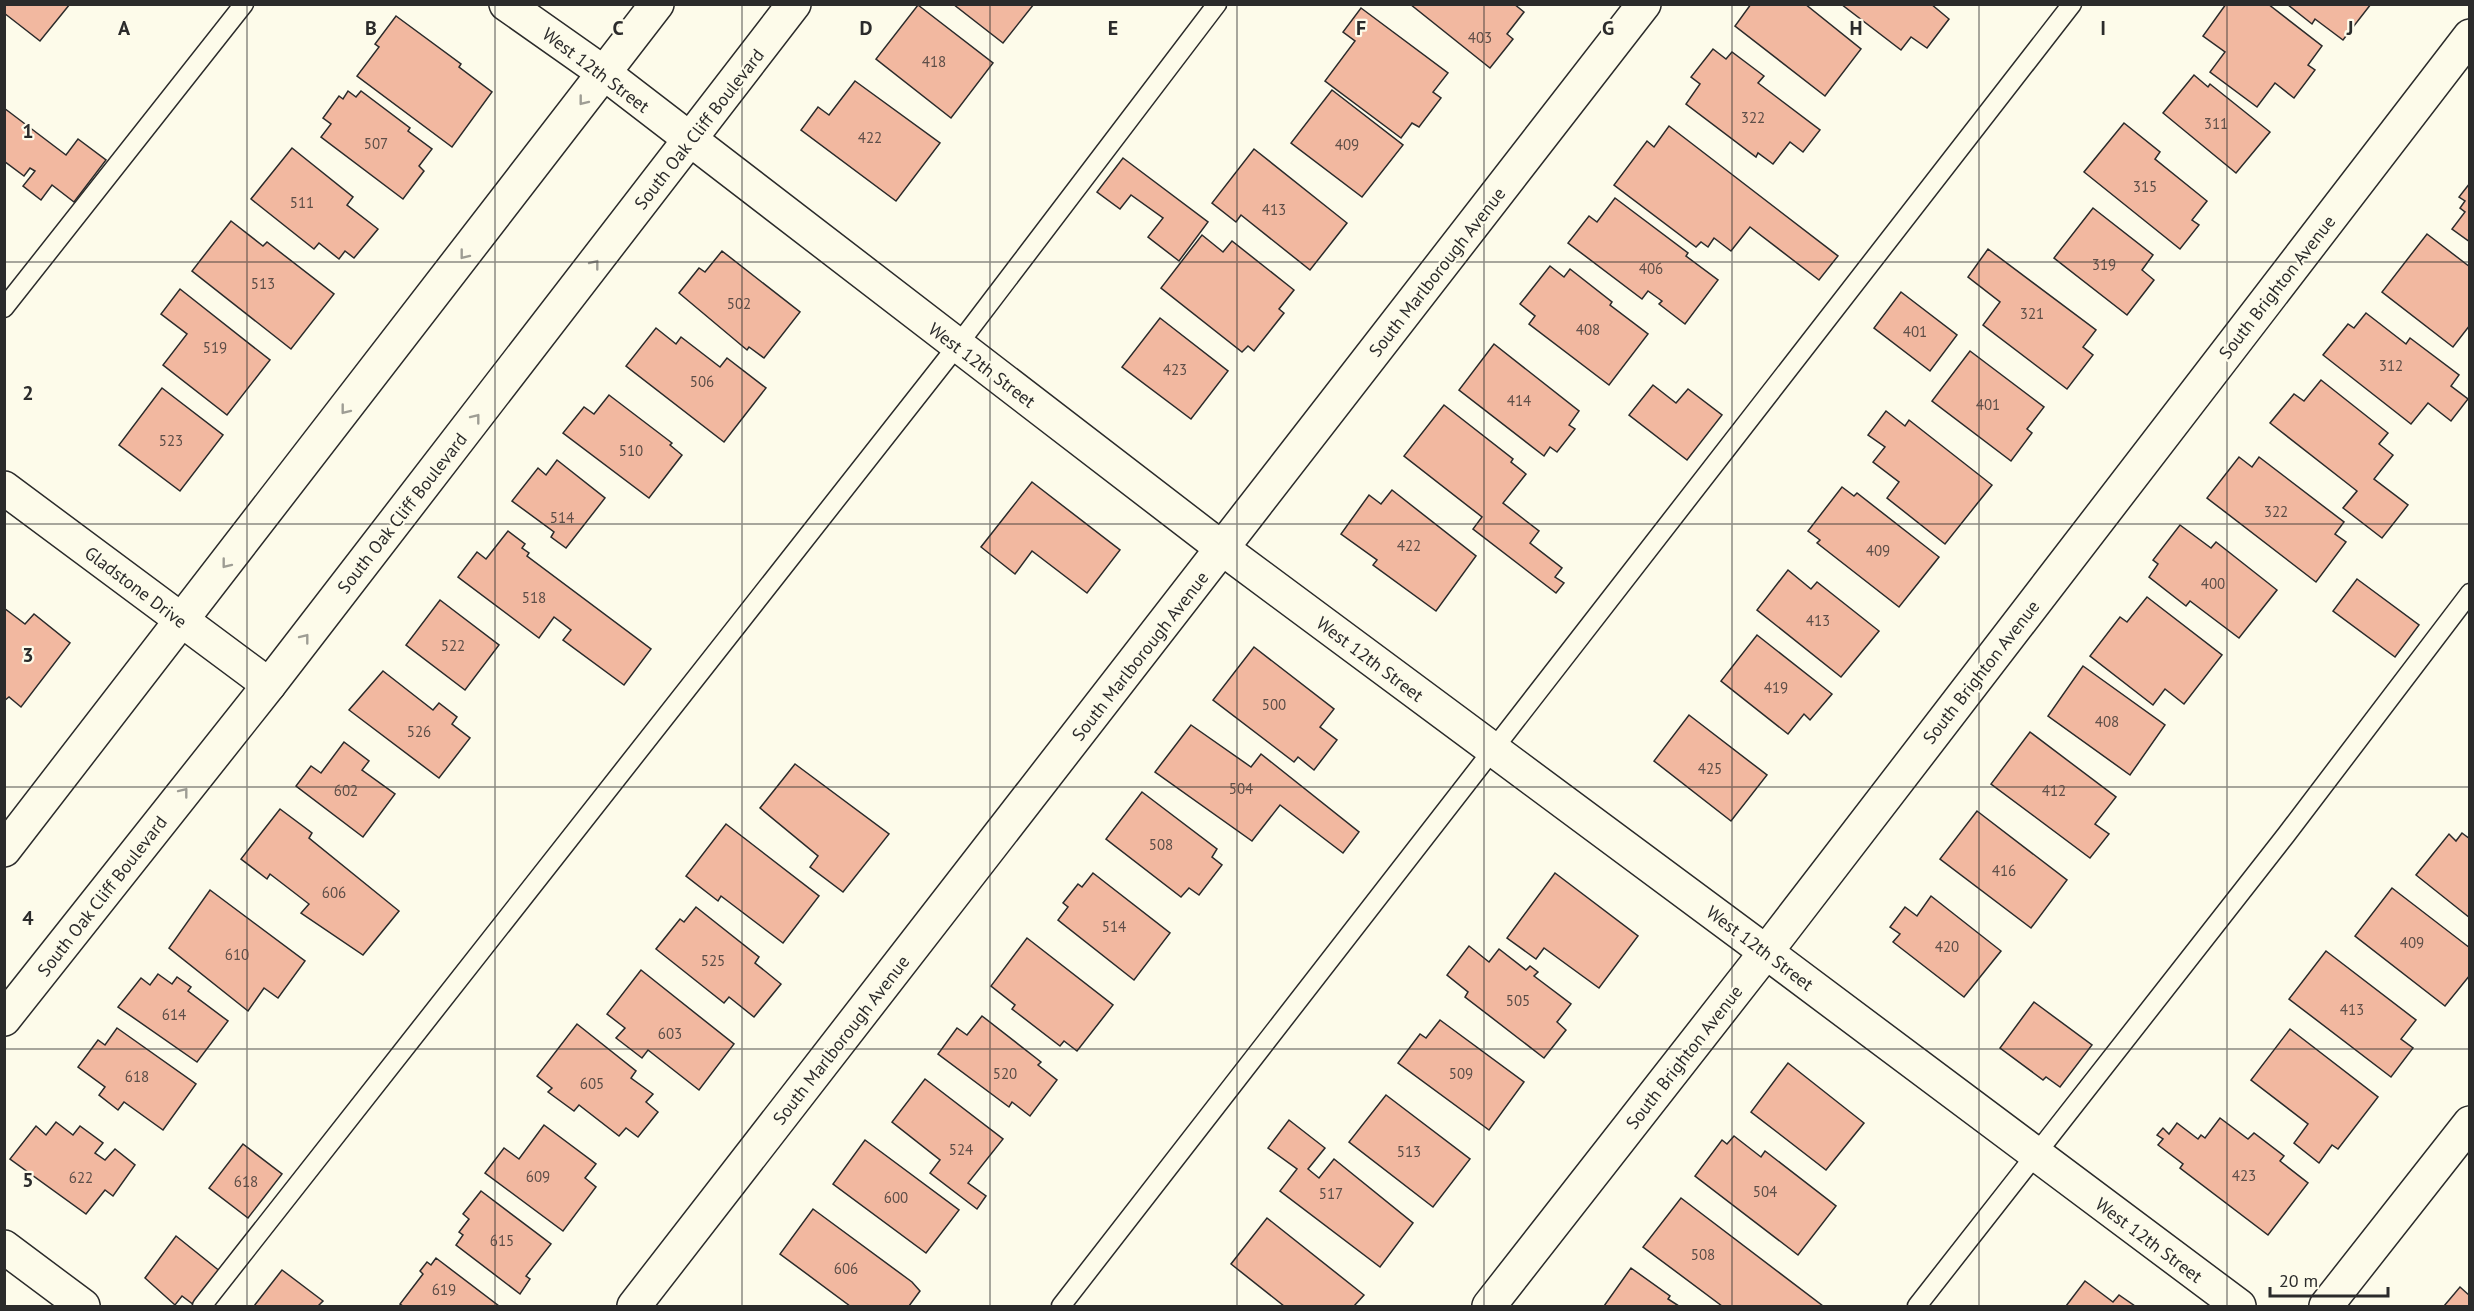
<svg xmlns="http://www.w3.org/2000/svg" width="2474" height="1311" font-family="'PT Sans',sans-serif">
<rect width="100%" height="100%" fill="#fdfbea"/>
<g fill="#f2b8a0" stroke="#2b2b2b" stroke-width="1.5">
<polygon points="4,4 70,4 40,41 4,13"/>
<polygon points="953,4 1034,4 1003,43"/>
<polygon points="1410,4 1514,4 1524,12 1507,34 1513,39 1490,68"/>
<polygon points="1751,4 1805,4 1861,49 1825,96 1735,26"/>
<polygon points="1841,4 1931,4 1949,19 1927,48 1911,37 1901,50"/>
<polygon points="2226,4 2268,4 2322,46 2308,65 2315,70 2294,98 2275,83 2257,107 2210,72 2225,52 2203,36"/>
<polygon points="2287,4 2371,4 2343,40 2315,19 2312,24"/>
<polygon points="918,5 993,63 951,118 876,59"/>
<polygon points="1361,8 1448,73 1433,92 1441,98 1419,127 1412,123 1401,138 1325,81 1355,41 1343,32"/>
<polygon points="396,16 461,64 459,67 492,92 452,147 357,76 379,47 375,44"/>
<polygon points="1713,49 1726,59 1732,52 1764,76 1758,83 1820,130 1803,152 1790,142 1773,164 1758,153 1756,157 1686,104 1700,84 1691,77"/>
<polygon points="2194,75 2208,87 2210,84 2270,132 2236,173 2163,113"/>
<polygon points="855,81 940,143 896,201 801,130 818,107 829,115"/>
<polygon points="1332,90 1403,145 1362,197 1291,143"/>
<polygon points="348,91 356,97 361,91 410,128 408,131 432,149 419,166 424,171 403,199 321,137 331,124 323,118 339,96 343,99"/>
<polygon points="4,108 66,155 78,139 106,160 74,202 52,185 41,200 23,186 35,171 30,168 24,176 4,161"/>
<polygon points="2124,123 2160,152 2155,159 2207,201 2192,220 2199,225 2180,249 2084,172"/>
<polygon points="1669,126 1838,256 1819,280 1750,227 1731,251 1714,238 1708,247 1701,242 1696,247 1614,185 1647,141 1654,147"/>
<polygon points="292,148 353,197 347,205 378,229 354,258 345,251 339,259 319,243 314,249 251,199"/>
<polygon points="1254,149 1347,223 1310,270 1241,215 1236,222 1212,203"/>
<polygon points="1123,158 1208,222 1179,261 1148,237 1163,218 1131,195 1120,209 1097,192"/>
<polygon points="2470,183 2470,242 2452,229 2465,212 2460,208 2465,201 2459,197"/>
<polygon points="1615,198 1688,253 1686,256 1718,280 1685,324 1659,304 1662,301 1648,291 1642,299 1568,243 1589,216 1597,222"/>
<polygon points="2093,208 2153,255 2142,270 2154,280 2127,315 2054,258"/>
<polygon points="231,221 263,246 267,242 334,294 291,349 192,271"/>
<polygon points="2427,234 2470,267 2470,325 2453,347 2382,292"/>
<polygon points="1202,235 1223,252 1232,241 1294,290 1279,309 1284,313 1254,351 1248,346 1242,352 1161,288"/>
<polygon points="1988,249 2096,330 2083,347 2093,355 2067,389 1983,325 2000,302 1968,277"/>
<polygon points="722,251 800,312 764,358 749,347 747,350 679,293 699,268 705,272"/>
<polygon points="1550,266 1564,277 1570,269 1612,302 1610,305 1648,334 1609,385 1529,324 1535,316 1520,304"/>
<polygon points="180,289 270,360 227,415 163,365 187,334 161,314"/>
<polygon points="1901,292 1957,335 1930,371 1874,328"/>
<polygon points="2366,313 2406,344 2410,338 2459,375 2451,386 2468,399 2451,421 2428,403 2411,424 2323,355 2348,324 2354,328"/>
<polygon points="1160,318 1228,371 1191,419 1122,367"/>
<polygon points="656,328 676,344 681,337 720,367 727,358 766,388 724,442 626,366"/>
<polygon points="1494,344 1579,411 1569,425 1575,429 1557,452 1550,447 1544,456 1459,390"/>
<polygon points="1970,351 2044,407 2027,429 2032,433 2011,461 1932,401"/>
<polygon points="2321,380 2388,433 2379,444 2393,455 2374,479 2408,505 2382,538 2343,508 2357,491 2270,423 2294,394 2304,401"/>
<polygon points="1653,385 1676,403 1688,389 1722,415 1687,460 1629,415"/>
<polygon points="162,388 223,435 180,491 119,445"/>
<polygon points="609,395 672,443 670,445 682,455 649,498 563,433 584,407 594,414"/>
<polygon points="1444,405 1513,459 1511,462 1526,474 1503,503 1539,531 1530,543 1562,568 1555,577 1564,583 1556,593 1473,529 1482,517 1404,456"/>
<polygon points="1886,411 1905,426 1909,420 1992,485 1945,544 1887,498 1899,482 1873,462 1885,447 1868,435"/>
<polygon points="2239,457 2252,467 2259,457 2344,522 2335,534 2346,542 2316,582 2207,498"/>
<polygon points="557,460 605,498 566,548 551,537 554,532 512,501 538,468 546,475"/>
<polygon points="1032,482 1120,550 1087,593 1032,551 1015,574 981,547"/>
<polygon points="1842,487 1854,496 1857,493 1939,557 1899,607 1817,543 1820,540 1808,531"/>
<polygon points="1392,490 1476,556 1436,611 1373,565 1377,560 1341,534 1369,495 1381,504"/>
<polygon points="2180,525 2211,548 2216,542 2277,590 2239,638 2190,601 2186,606 2149,577 2158,564 2153,560"/>
<polygon points="508,531 525,544 522,548 529,553 527,556 651,649 624,685 563,640 571,630 554,617 539,638 458,577 477,552 486,559"/>
<polygon points="1788,570 1811,589 1817,582 1879,631 1841,677 1757,610"/>
<polygon points="2357,579 2419,625 2395,657 2333,611"/>
<polygon points="2147,597 2222,655 2184,704 2165,689 2153,705 2090,656 2120,617 2127,622"/>
<polygon points="440,600 499,645 465,690 406,645"/>
<polygon points="4,608 25,624 34,614 70,643 21,707 9,697 4,701"/>
<polygon points="1757,635 1832,694 1810,720 1804,714 1788,734 1721,681"/>
<polygon points="1254,647 1334,709 1320,727 1337,740 1314,770 1298,757 1294,762 1213,700"/>
<polygon points="2083,666 2165,725 2130,775 2048,716"/>
<polygon points="383,671 433,710 439,703 457,717 452,724 470,738 439,778 349,710"/>
<polygon points="1689,715 1767,775 1731,821 1654,761"/>
<polygon points="1191,725 1251,767 1261,754 1359,832 1343,853 1280,805 1252,841 1155,772"/>
<polygon points="2030,732 2116,797 2095,824 2109,834 2090,858 1991,784"/>
<polygon points="344,742 369,761 362,770 395,794 363,837 296,786 311,766 321,773"/>
<polygon points="795,764 889,834 843,892 810,867 818,856 760,808"/>
<polygon points="1142,792 1217,849 1212,857 1222,865 1199,895 1189,888 1181,897 1106,839"/>
<polygon points="280,809 312,833 309,838 399,911 363,955 301,913 309,904 270,874 267,879 241,859"/>
<polygon points="1977,811 2067,880 2031,928 1940,859"/>
<polygon points="726,824 819,896 783,943 721,896 718,901 686,876"/>
<polygon points="2462,833 2470,839 2470,918 2416,875 2449,834 2456,841"/>
<polygon points="1093,873 1170,933 1134,980 1058,920 1068,907 1063,903 1078,884 1082,887"/>
<polygon points="1555,873 1638,936 1599,988 1544,948 1536,959 1507,938"/>
<polygon points="2392,888 2470,948 2470,975 2445,1006 2355,936"/>
<polygon points="210,890 305,961 278,998 264,988 248,1011 169,948"/>
<polygon points="1931,896 2001,951 1964,997 1893,942 1900,934 1890,927 1905,907 1917,916"/>
<polygon points="696,907 759,957 755,963 781,984 754,1017 729,997 724,1003 656,949 680,919 684,922"/>
<polygon points="1027,938 1113,1005 1077,1051 1064,1041 1060,1046 1012,1009 1015,1005 991,986"/>
<polygon points="1469,946 1489,962 1499,949 1526,970 1530,966 1538,972 1534,976 1571,1004 1557,1022 1566,1030 1544,1058 1465,997 1468,992 1447,975"/>
<polygon points="2326,951 2416,1020 2401,1039 2413,1048 2391,1077 2289,999"/>
<polygon points="641,970 734,1044 699,1090 648,1050 642,1058 616,1038 625,1028 607,1014"/>
<polygon points="158,974 172,984 177,977 191,987 188,991 228,1021 197,1062 118,1007 141,978 150,985"/>
<polygon points="2034,1002 2092,1045 2060,1087 2046,1077 2043,1080 2000,1048"/>
<polygon points="982,1016 1041,1062 1038,1065 1057,1080 1030,1116 1012,1102 1009,1107 938,1054 957,1028 967,1035"/>
<polygon points="1440,1020 1524,1082 1489,1130 1398,1063 1420,1034 1426,1038"/>
<polygon points="577,1024 636,1071 631,1078 653,1094 646,1102 658,1112 638,1137 626,1128 619,1136 579,1105 574,1111 548,1092 552,1088 537,1076"/>
<polygon points="117,1028 196,1084 163,1130 124,1102 118,1110 99,1095 105,1087 78,1067 98,1040 105,1045"/>
<polygon points="2290,1029 2378,1097 2338,1149 2332,1145 2319,1163 2294,1143 2308,1124 2251,1080"/>
<polygon points="1788,1063 1864,1123 1826,1170 1751,1112"/>
<polygon points="925,1079 1003,1139 968,1183 986,1196 977,1209 930,1173 940,1160 892,1122"/>
<polygon points="1386,1095 1470,1159 1433,1207 1349,1142"/>
<polygon points="2220,1118 2248,1139 2254,1133 2284,1156 2280,1161 2308,1183 2268,1235 2180,1168 2183,1164 2158,1145 2163,1139 2157,1135 2163,1128 2169,1134 2177,1123 2198,1139 2201,1135 2205,1138"/>
<polygon points="1289,1120 1325,1148 1308,1169 1319,1178 1334,1159 1413,1223 1380,1267 1280,1191 1297,1169 1268,1148"/>
<polygon points="56,1122 73,1135 80,1126 103,1143 95,1153 105,1160 115,1149 135,1165 113,1196 105,1190 86,1214 10,1159 36,1126 46,1135"/>
<polygon points="544,1125 596,1164 585,1178 596,1187 563,1231 485,1173 504,1148 519,1159"/>
<polygon points="1734,1136 1761,1157 1765,1151 1836,1206 1798,1255 1695,1176 1722,1140 1727,1144"/>
<polygon points="865,1140 959,1210 926,1253 833,1184"/>
<polygon points="243,1144 282,1174 248,1218 209,1188"/>
<polygon points="481,1191 551,1244 526,1276 530,1279 520,1294 456,1245 463,1235 459,1232 469,1219 463,1214"/>
<polygon points="1681,1198 1823,1306 1722,1306 1643,1247"/>
<polygon points="813,1209 912,1282 920,1291 909,1306 850,1306 780,1254"/>
<polygon points="1267,1218 1364,1295 1354,1306 1284,1306 1231,1264"/>
<polygon points="176,1236 221,1272 194,1305 182,1296 175,1305 145,1278"/>
<polygon points="436,1258 499,1306 403,1306 400,1304 423,1274 420,1271 427,1262 431,1265"/>
<polygon points="1631,1268 1670,1296 1668,1299 1679,1306 1604,1306"/>
<polygon points="282,1270 323,1301 318,1306 254,1306"/>
<polygon points="2085,1281 2113,1302 2119,1295 2135,1306 2066,1306"/>
<polygon points="2460,1287 2470,1296 2470,1306 2444,1306"/>
</g>
<g fill="none" stroke-linecap="round" stroke-linejoin="round">
<g stroke="#2b2b2b" stroke-width="21">
<g id="service">
<polyline points="4,308 244,4"/>
<polyline points="202,1306 957,346 1217,4"/>
<polyline points="1061,1306 2072,4"/>
<polyline points="1917,1306 2286,835 2470,593"/>
</g>
</g>
<g stroke="#2b2b2b" stroke-width="36">
<g id="minor">
<polyline points="4,488 269,685"/>
<polyline points="4,1247 83,1306"/>
<polyline points="634,1306 1644,4"/>
<polyline points="1489,1306 1766,952 2470,36"/>
<polyline points="2326,1306 2470,1123"/>
</g>
</g>
<g stroke="#2b2b2b" stroke-width="36">
<g id="tertiary">
<polyline points="506,4 604,73 1223,549 1766,952 2239,1306"/>
<polyline points="4,850 657,4"/>
<polyline points="4,1019 269,685 794,4"/>
</g>
</g>
<use href="#service" stroke="#fdfbea" stroke-width="18"/>
<use href="#minor" stroke="#fdfbea" stroke-width="33"/>
<use href="#tertiary" stroke="#fdfbea" stroke-width="33"/>
</g>
<defs><path id="oneway-chevron" d="M-2-3.5L2.5 0L-2 3.5" fill="none" stroke-width="1.6" stroke-linecap="round" stroke-linejoin="round" transform="scale(1.5)"/></defs>
<g stroke="#9e9d94">
<use href="#oneway-chevron" transform="translate(583 101) rotate(128)"/>
<use href="#oneway-chevron" transform="translate(464 255) rotate(128)"/>
<use href="#oneway-chevron" transform="translate(595 264) rotate(-52)"/>
<use href="#oneway-chevron" transform="translate(345 410) rotate(128)"/>
<use href="#oneway-chevron" transform="translate(476 418) rotate(-52)"/>
<use href="#oneway-chevron" transform="translate(226 564) rotate(128)"/>
<use href="#oneway-chevron" transform="translate(305 638) rotate(-52)"/>
<use href="#oneway-chevron" transform="translate(184 792) rotate(-52)"/>
</g>
<path fill="none" stroke="#2b2b2b" stroke-width="1.5" stroke-opacity="0.55" d="M247 4V1306M495 4V1306M742 4V1306M990 4V1306M1237 4V1306M1484 4V1306M1732 4V1306M1979 4V1306M2227 4V1306M4 262H2470M4 524H2470M4 787H2470M4 1049H2470"/>
<g text-anchor="middle" dominant-baseline="central" stroke-width="4.5" stroke-linejoin="round" paint-order="stroke">
<g font-size="15" fill="#5d4e48">
<text x="1480" y="37">403</text>
<text x="934" y="61">418</text>
<text x="1753" y="117">322</text>
<text x="2216" y="123">311</text>
<text x="870" y="137">422</text>
<text x="376" y="143">507</text>
<text x="1347" y="144">409</text>
<text x="2145" y="186">315</text>
<text x="302" y="202">511</text>
<text x="1274" y="209">413</text>
<text x="2104" y="264">319</text>
<text x="1651" y="268">406</text>
<text x="263" y="283">513</text>
<text x="739" y="303">502</text>
<text x="2032" y="313">321</text>
<text x="1588" y="329">408</text>
<text x="1915" y="331">401</text>
<text x="215" y="347">519</text>
<text x="2391" y="365">312</text>
<text x="1175" y="369">423</text>
<text x="702" y="381">506</text>
<text x="1519" y="400">414</text>
<text x="1988" y="404">401</text>
<text x="171" y="440">523</text>
<text x="631" y="450">510</text>
<text x="2276" y="511">322</text>
<text x="562" y="517">514</text>
<text x="1409" y="545">422</text>
<text x="1878" y="550">409</text>
<text x="2213" y="583">400</text>
<text x="534" y="597">518</text>
<text x="1818" y="620">413</text>
<text x="453" y="645">522</text>
<text x="1776" y="687">419</text>
<text x="1274" y="704">500</text>
<text x="2107" y="721">408</text>
<text x="419" y="731">526</text>
<text x="1710" y="768">425</text>
<text x="1241" y="788">504</text>
<text x="346" y="790">602</text>
<text x="2054" y="790">412</text>
<text x="1161" y="844">508</text>
<text x="2004" y="870">416</text>
<text x="334" y="892">606</text>
<text x="1114" y="926">514</text>
<text x="2412" y="942">409</text>
<text x="1947" y="946">420</text>
<text x="237" y="954">610</text>
<text x="713" y="960">525</text>
<text x="1518" y="1000">505</text>
<text x="2352" y="1009">413</text>
<text x="174" y="1014">614</text>
<text x="670" y="1033">603</text>
<text x="1005" y="1073">520</text>
<text x="1461" y="1073">509</text>
<text x="137" y="1076">618</text>
<text x="592" y="1083">605</text>
<text x="961" y="1149">524</text>
<text x="1409" y="1151">513</text>
<text x="2244" y="1175">423</text>
<text x="538" y="1176">609</text>
<text x="81" y="1177">622</text>
<text x="246" y="1181">618</text>
<text x="1765" y="1191">504</text>
<text x="1331" y="1193">517</text>
<text x="896" y="1197">600</text>
<text x="502" y="1240">615</text>
<text x="1703" y="1254">508</text>
<text x="846" y="1268">606</text>
<text x="444" y="1289">619</text>
</g>
<g font-size="18" fill="#2b2b2b" stroke="#fdfbea">
<text transform="translate(596 70) rotate(37)">West 12th Street</text>
<text transform="translate(699 129) rotate(-52)">South Oak Cliff Boulevard</text>
<text transform="translate(1437 272) rotate(-52)">South Marlborough Avenue</text>
<text transform="translate(2277 287) rotate(-52)">South Brighton Avenue</text>
<text transform="translate(982 365) rotate(37)">West 12th Street</text>
<text transform="translate(402 513) rotate(-52)">South Oak Cliff Boulevard</text>
<text transform="translate(136 587) rotate(37)">Gladstone Drive</text>
<text transform="translate(1140 656) rotate(-52)">South Marlborough Avenue</text>
<text transform="translate(1370 659) rotate(37)">West 12th Street</text>
<text transform="translate(1981 672) rotate(-52)">South Brighton Avenue</text>
<text transform="translate(102 896) rotate(-52)">South Oak Cliff Boulevard</text>
<text transform="translate(1760 948) rotate(37)">West 12th Street</text>
<text transform="translate(841 1040) rotate(-52)">South Marlborough Avenue</text>
<text transform="translate(1684 1057) rotate(-52)">South Brighton Avenue</text>
<text transform="translate(2149 1240) rotate(37)">West 12th Street</text>
</g>
</g>
<g font-size="20" text-anchor="middle" font-weight="bold" fill="#2b2b2b" stroke="#fdfbea" stroke-width="4.5" stroke-linejoin="round" paint-order="stroke">
<text x="124" y="35">A</text>
<text x="371" y="35">B</text>
<text x="618" y="35">C</text>
<text x="866" y="35">D</text>
<text x="1113" y="35">E</text>
<text x="1361" y="35">F</text>
<text x="1608" y="35">G</text>
<text x="1856" y="35">H</text>
<text x="2103" y="35">I</text>
<text x="2350" y="35">J</text>
<text x="28" y="138">1</text>
<text x="28" y="400">2</text>
<text x="28" y="662">3</text>
<text x="28" y="925">4</text>
<text x="28" y="1187">5</text>
</g>
<rect width="2474" height="1311" fill="none" stroke="#2b2b2b" stroke-width="12"/>
<path d="M2270 1287v9h118v-9" fill="none" stroke="#2b2b2b" stroke-width="3"/>
<text x="2279" y="1287" font-size="18" fill="#2b2b2b" stroke="#fdfbea" stroke-width="4.5" paint-order="stroke">20 m</text>
</svg>
